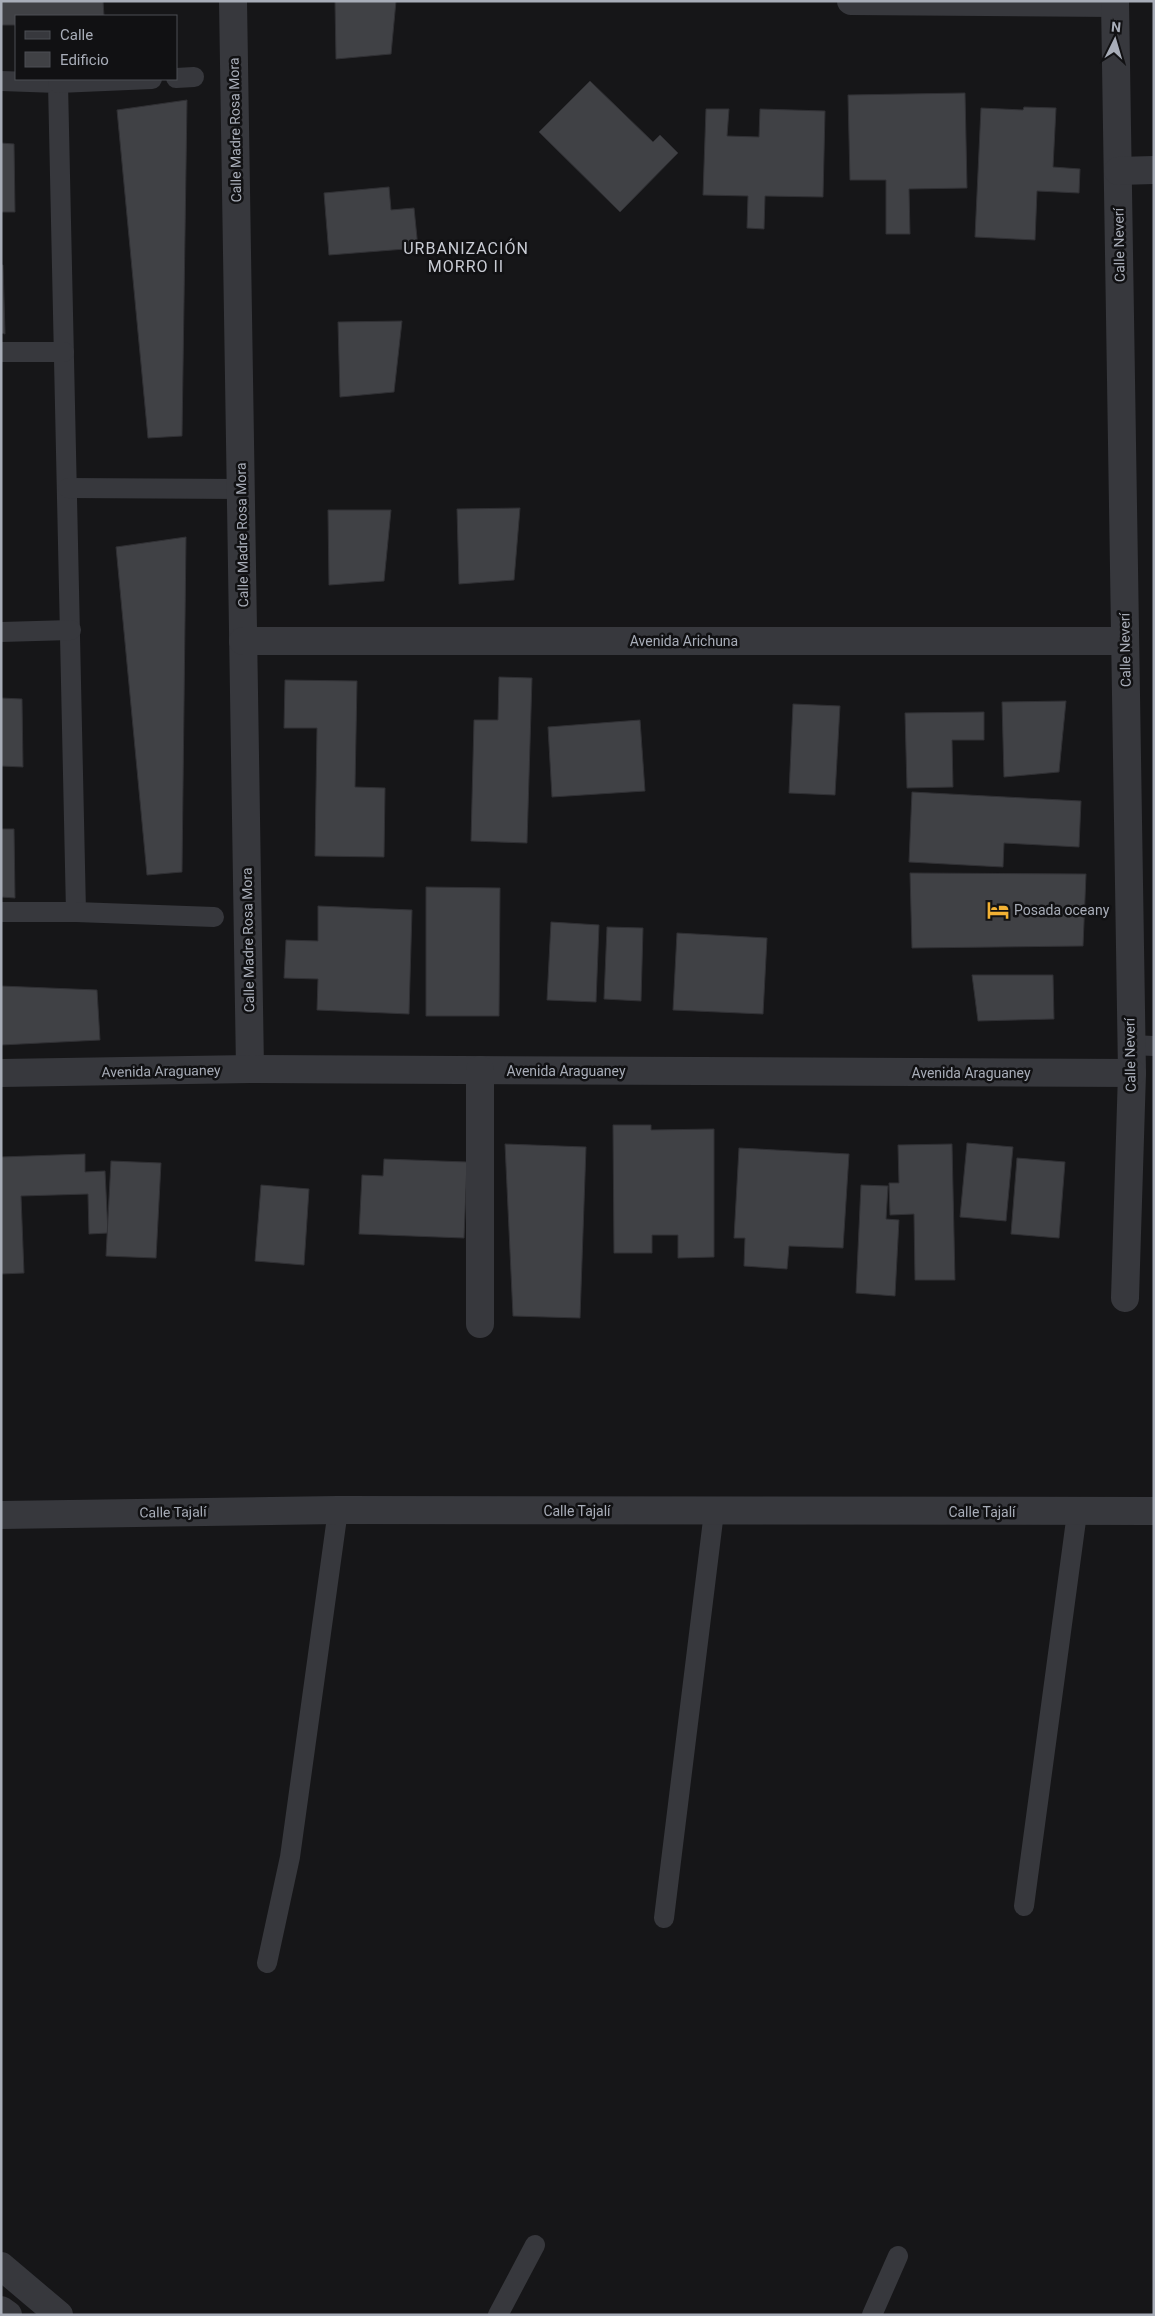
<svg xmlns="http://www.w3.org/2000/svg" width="1155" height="2316" font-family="Roboto,sans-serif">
<rect width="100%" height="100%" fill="#161618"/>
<g fill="#404145" stroke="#303034">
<polygon points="1,1 103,1 104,16 16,16 16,25 1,25"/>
<polygon points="335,1 396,1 391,54 336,59"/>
<polygon points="590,81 653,142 660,135 678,153 620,212 539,132"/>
<polygon points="965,93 967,188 909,189 910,234 886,234 886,180 850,180 848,95"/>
<polygon points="187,100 182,436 148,438 117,110"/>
<polygon points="1024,107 1056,108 1053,167 1080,169 1079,193 1037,191 1035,240 975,237 981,108 1023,110"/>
<polygon points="706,109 729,109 727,136 759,137 760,109 825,111 823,197 765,196 764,229 747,228 748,196 703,195"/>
<polygon points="1,143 14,144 15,212 1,212"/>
<polygon points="389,187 391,210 414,208 418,248 329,255 324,193"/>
<polygon points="1,265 3,265 5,334 1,333"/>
<polygon points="402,321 394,392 340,397 338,322"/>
<polygon points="520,508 514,580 459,584 457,509"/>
<polygon points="328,510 391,510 384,581 329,585"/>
<polygon points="186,537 182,872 147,875 116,547"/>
<polygon points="499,677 532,678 527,843 471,841 474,720 498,720"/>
<polygon points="285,680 357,681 355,787 385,788 384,857 315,856 317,728 284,728"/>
<polygon points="1,698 22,699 23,767 1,766"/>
<polygon points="1066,701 1059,772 1004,777 1002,702"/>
<polygon points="793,704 840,706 835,795 789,793"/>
<polygon points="984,712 984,740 952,740 953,787 907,788 905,713"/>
<polygon points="640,720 645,791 552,797 548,727"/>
<polygon points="912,792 1081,801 1079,847 1004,843 1003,867 909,862"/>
<polygon points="1,829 14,829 15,898 1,897"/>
<polygon points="910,873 1086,874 1083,946 912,948"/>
<polygon points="426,887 500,888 499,1016 426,1016"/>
<polygon points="318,906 412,910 409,1014 317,1010 318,979 284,978 286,940 318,941"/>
<polygon points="551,922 599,925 596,1002 547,1000"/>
<polygon points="607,927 643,928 641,1001 604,999"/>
<polygon points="677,933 767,938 763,1014 673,1010"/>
<polygon points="972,975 1053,975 1054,1019 978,1021"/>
<polygon points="1,986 97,990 100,1040 1,1045"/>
<polygon points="613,1125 651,1125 651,1130 714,1129 714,1257 678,1258 678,1235 652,1235 652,1253 614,1253"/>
<polygon points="967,1143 1013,1147 1006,1221 960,1217"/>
<polygon points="505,1144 586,1147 580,1318 513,1316"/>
<polygon points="952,1144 955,1280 915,1280 914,1214 890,1215 889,1183 899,1183 898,1145"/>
<polygon points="739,1148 849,1154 843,1248 789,1246 787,1269 744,1266 745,1238 734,1238"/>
<polygon points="85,1154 85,1172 105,1171 108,1233 89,1234 88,1194 21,1196 24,1273 1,1274 1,1157"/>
<polygon points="1017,1158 1065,1162 1059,1238 1011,1234"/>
<polygon points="384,1159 467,1162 464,1238 359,1234 362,1175 383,1176"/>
<polygon points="111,1161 161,1163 156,1258 106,1256"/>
<polygon points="261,1185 309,1189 304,1265 255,1261"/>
<polygon points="861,1185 888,1186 886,1219 899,1220 895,1296 856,1293"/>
</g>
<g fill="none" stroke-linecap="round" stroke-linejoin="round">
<g stroke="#37383d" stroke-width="20">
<polyline points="176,78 194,77"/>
<polyline points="1,81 58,83 76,912"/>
<polyline points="58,83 152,79"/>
<polyline points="1,352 64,352"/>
<polyline points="68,488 241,489"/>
<polyline points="1,632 71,630"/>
<polyline points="1,912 76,912 214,917"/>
<polyline points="1131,1045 1154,1046"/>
<polyline points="1024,1906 1077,1513"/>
<polyline points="664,1918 714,1512"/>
<polyline points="267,1963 290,1857 338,1510"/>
<polyline points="498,2315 535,2245"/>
<polyline points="872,2315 898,2256"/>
</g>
<g stroke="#37383d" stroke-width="28">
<polyline points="233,1 250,1069"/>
<polyline points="851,1 1115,3"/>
<polyline points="1115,1 1132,1073 1125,1298"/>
<polyline points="1118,171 1154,170"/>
<polyline points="243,641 1125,641"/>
<polyline points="1,1073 250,1069 1132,1073"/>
<polyline points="480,1324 480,1070"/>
<polyline points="1,1515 338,1510 1154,1511"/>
<polyline points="1,2266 59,2315"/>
<polyline points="1,2310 8,2315"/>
</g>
</g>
<defs>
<g id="hotel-bare" transform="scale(1.725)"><path d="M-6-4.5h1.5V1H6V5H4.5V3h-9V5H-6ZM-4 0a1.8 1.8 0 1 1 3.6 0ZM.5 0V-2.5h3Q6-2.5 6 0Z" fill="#f2b134" stroke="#111113" stroke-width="2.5" paint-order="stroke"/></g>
</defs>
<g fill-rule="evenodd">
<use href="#hotel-bare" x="998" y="910"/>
</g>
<g text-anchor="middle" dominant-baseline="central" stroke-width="5" stroke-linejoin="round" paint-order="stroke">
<g font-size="14" fill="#a8adb8" stroke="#111113">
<text transform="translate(235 130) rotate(-91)">Calle Madre Rosa Mora</text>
<text transform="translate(1119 245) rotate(-91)">Calle Neverí</text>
<text transform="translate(242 535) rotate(-91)">Calle Madre Rosa Mora</text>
<text x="684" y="641">Avenida Arichuna</text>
<text transform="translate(1125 650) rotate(-91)">Calle Neverí</text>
<text transform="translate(248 940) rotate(-91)">Calle Madre Rosa Mora</text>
<text transform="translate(1130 1055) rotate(-91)">Calle Neverí</text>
<text transform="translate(161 1071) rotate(-1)">Avenida Araguaney</text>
<text x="566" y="1071">Avenida Araguaney</text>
<text x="971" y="1073">Avenida Araguaney</text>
<text x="577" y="1511">Calle Tajalí</text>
<text transform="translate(173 1512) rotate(-1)">Calle Tajalí</text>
<text x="982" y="1512">Calle Tajalí</text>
</g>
<g font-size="14" fill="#a8adb8" stroke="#111113" text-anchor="start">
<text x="1014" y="910">Posada oceany</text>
</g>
<g font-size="16" letter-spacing="1" fill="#c9ccd4" stroke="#111113">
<text x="466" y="248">URBANIZACIÓN<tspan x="466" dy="18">MORRO II</tspan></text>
</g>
</g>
<rect width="1155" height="2316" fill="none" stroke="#a8adb8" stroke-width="5"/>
<rect x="15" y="15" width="162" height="65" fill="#111113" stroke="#4d4f55"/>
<rect x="25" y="31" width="25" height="8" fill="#37383d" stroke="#4d4f55"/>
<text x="60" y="40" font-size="15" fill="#a8adb8">Calle</text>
<rect x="25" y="52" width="25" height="15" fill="#404145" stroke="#4d4f55"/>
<text x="60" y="65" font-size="15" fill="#a8adb8">Edificio</text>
<g transform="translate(1115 40) rotate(5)" stroke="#111113" stroke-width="4" paint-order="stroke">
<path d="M0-4L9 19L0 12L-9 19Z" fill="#a8adb8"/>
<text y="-8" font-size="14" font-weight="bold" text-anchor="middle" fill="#a8adb8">N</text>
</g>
</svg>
